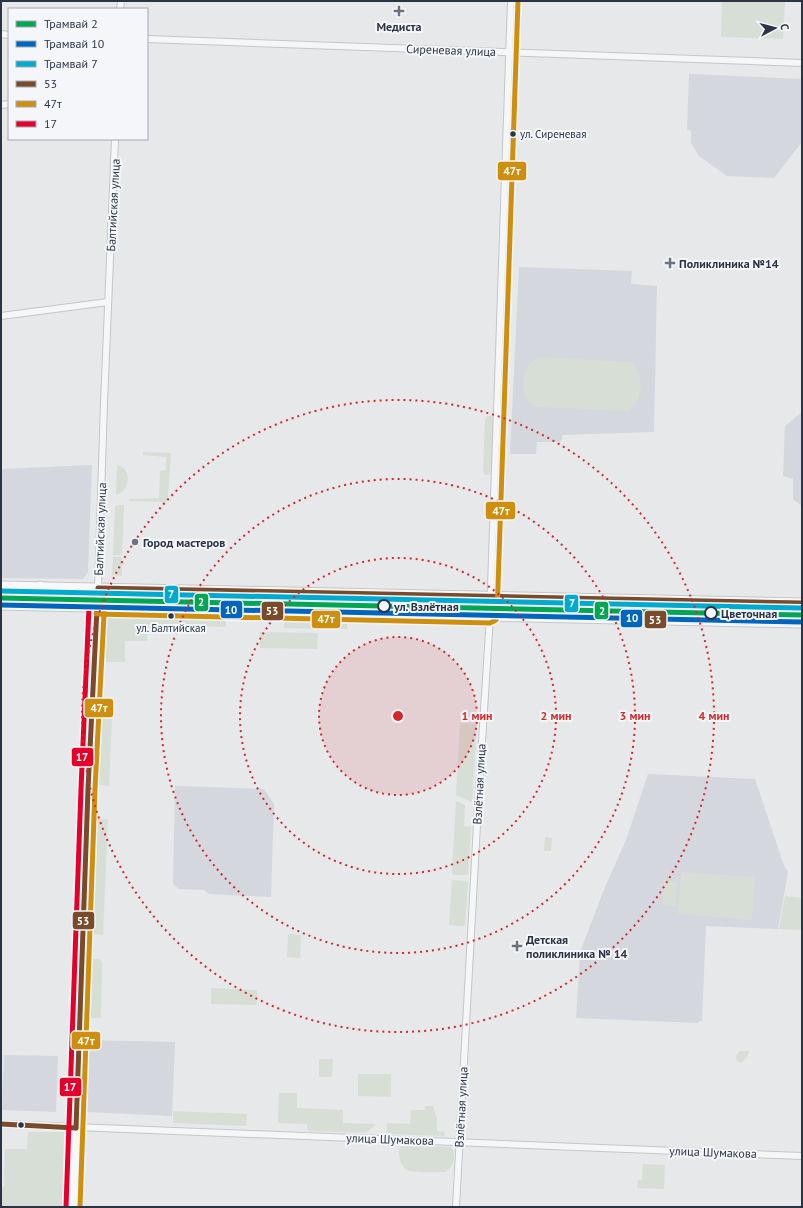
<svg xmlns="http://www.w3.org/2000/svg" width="803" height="1208" font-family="'PT Sans',sans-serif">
<rect width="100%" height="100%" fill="#e6e8ea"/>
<g fill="#d4d7dd">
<polygon points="689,74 802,79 802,142 774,178 727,176 699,156 691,143 691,131 687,129"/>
<polygon points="519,267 632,271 631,284 657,286 654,432 563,435 560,442 537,442 536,454 510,454"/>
<polygon points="802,412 802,506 793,499 793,479 783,476 785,426"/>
<polygon points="92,465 88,572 83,579 1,578 1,469"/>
<polygon points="648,774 755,779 784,866 788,872 778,929 706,926 702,1021 699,1021 699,1023 576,1018 580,952 605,887 626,840"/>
<polygon points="175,786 264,789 274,804 271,897 209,894 204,890 179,889 173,884"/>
<polygon points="89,1040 175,1042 172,1116 86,1112"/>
<polygon points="4,1055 58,1056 56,1112 2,1110"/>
</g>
<g fill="#d6ded6">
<polygon points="722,1 785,1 783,39 721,37"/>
<path d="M539 357 631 362C645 374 644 401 628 411L537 407C533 405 529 404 527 399 519 386 524 362 539 357Z"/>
<polygon points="487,416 492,416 495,419 493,470 490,475 485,475 483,471 485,419"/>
<polygon points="143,452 171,453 168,497 166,502 129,501 130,499 159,498 160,471 166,470 166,457 143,455"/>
<path d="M117 465C133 468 130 492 116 495Z"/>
<polygon points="117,505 124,505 122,555 113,555 115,507"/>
<polygon points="113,557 122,557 122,576 112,575"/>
<polygon points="110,611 132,611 146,616 176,617 191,612 225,614 226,618 226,627 148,625 147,641 125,641 125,662 101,662 102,618"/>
<polygon points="288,615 319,616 319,623 347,624 347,629 284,628 284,619"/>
<polygon points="260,632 318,633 317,649 260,648"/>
<polygon points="104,714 112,715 109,786 96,784 99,716"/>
<polygon points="460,723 477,724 472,802 456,795"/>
<polygon points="456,801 465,805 464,826 471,827 468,874 466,875 454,875 452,873"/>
<polygon points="95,819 108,819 103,935 94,934 91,932"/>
<polygon points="545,837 552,838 551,851 544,851"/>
<polygon points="681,872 755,877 752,920 678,914"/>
<polygon points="452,880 466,881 468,883 465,925 463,926 449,925"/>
<polygon points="664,881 677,882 676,906 663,905"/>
<polygon points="785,896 802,898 802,930 779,929"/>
<polygon points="288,934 301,935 300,958 287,957"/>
<polygon points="93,959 99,959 102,962 101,1018 88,1018 91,987 90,979 90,963"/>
<polygon points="211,988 257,990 257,1005 211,1004"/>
<polygon points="740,1051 749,1051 747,1057 741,1063 737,1061 736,1056"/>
<polygon points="319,1059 333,1059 332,1077 319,1077"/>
<polygon points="358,1074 391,1074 391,1097 358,1096"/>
<polygon points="279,1093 297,1093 297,1108 343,1110 343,1123 376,1124 366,1133 309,1131 307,1128 307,1124 278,1123"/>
<polygon points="426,1106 433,1106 437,1118 437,1131 445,1132 444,1136 386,1134 387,1123 410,1124 411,1110 425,1110"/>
<polygon points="173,1111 247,1114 246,1126 173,1123"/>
<polygon points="28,1132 64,1132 62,1207 1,1207 1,1187 4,1187 5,1149 27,1149"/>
<path d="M403 1145 450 1147C458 1155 454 1167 445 1172 436 1172 417 1173 409 1171 401 1169 398 1156 399 1148Z"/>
<polygon points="643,1164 665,1165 664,1189 637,1188 638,1180 642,1180"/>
</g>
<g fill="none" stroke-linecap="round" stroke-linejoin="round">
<g stroke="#c4c6c8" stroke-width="8">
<g id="minor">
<polyline points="120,9 121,1"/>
<polyline points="1,34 9,35"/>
<polyline points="147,39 802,63"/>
<polyline points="1,105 9,104"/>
<polyline points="1,316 108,302"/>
<polyline points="98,588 104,403 115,139"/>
<polyline points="1,1124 802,1156"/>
<polyline points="456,1207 479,788 490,616 511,1"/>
</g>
</g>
<g stroke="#c4c6c8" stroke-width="11">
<g id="secondary">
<polyline points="1,586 802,603"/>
<polyline points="40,586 41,606"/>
<polyline points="1,605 802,623"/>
<polyline points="800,623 801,603"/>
<polyline points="73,1207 88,789 98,588"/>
</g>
</g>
<use href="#minor" stroke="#f5f6f7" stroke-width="6"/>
<use href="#secondary" stroke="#f8f8f8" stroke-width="9"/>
<g stroke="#f4f6f9" stroke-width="8">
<g id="bus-1">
<polyline points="96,607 802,623"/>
<polyline points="1,1124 76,1128"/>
<polyline points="76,1128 88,789 98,588 802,603"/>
</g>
</g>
<g stroke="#f4f6f9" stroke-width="8">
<g id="bus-2">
<polyline points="96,614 490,623 496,620 497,616 518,1"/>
<polyline points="80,1207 95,789 105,595 491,604"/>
</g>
</g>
<g stroke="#f4f6f9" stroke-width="8">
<g id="bus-3">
<polyline points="802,610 47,593 48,599 802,616"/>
<polyline points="66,1207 81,789 89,607"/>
</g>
</g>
<use href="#bus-1" stroke="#7a4b2a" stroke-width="5"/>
<use href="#bus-2" stroke="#ce8f0e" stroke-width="5"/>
<use href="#bus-3" stroke="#e4002b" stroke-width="5"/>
<g stroke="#f4f6f9" stroke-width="8">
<polyline id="tram-1" points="1,598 802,615"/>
</g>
<g stroke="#f4f6f9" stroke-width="8">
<polyline id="tram-2" points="1,605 802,622"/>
</g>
<g stroke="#f4f6f9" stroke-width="8">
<polyline id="tram-3" points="1,591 802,608"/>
</g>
<use href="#tram-1" stroke="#00a651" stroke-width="5"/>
<use href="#tram-2" stroke="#0065bd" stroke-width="5"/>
<use href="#tram-3" stroke="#00a9ce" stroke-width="5"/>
</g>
<circle cx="398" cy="716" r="79" fill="#d62828" fill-opacity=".12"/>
<g fill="none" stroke="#d62828" stroke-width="2" stroke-dasharray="2 4">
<circle cx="398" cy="716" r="79"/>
<circle cx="398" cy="716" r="158"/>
<circle cx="398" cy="716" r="237"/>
<circle cx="398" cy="716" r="316"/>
</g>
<g fill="#6c737f" stroke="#f4f6f9" stroke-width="1.5">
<path d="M397 5h4v4h4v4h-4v4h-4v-4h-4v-4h4z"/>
<path d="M668 257h4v4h4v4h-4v4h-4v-4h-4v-4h4z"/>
<circle cx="135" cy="542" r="4"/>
<path d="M515 940h4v4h4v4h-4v4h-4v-4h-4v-4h4z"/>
</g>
<g fill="#2b3445" stroke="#f4f6f9" stroke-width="1.5">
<circle cx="513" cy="134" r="3.5"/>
<circle cx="171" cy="616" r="3.5"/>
<circle cx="21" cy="1125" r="3.5"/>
</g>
<g fill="#f4f6f9" stroke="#2b3445" stroke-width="2">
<circle cx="384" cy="606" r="6"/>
<circle cx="711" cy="613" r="6"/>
</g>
<g text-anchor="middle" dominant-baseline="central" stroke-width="4" stroke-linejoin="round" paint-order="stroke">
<g font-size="11" fill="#2b3445" stroke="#f4f6f9" text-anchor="start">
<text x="520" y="134">ул. Сиреневая</text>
<text x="171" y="628" text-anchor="middle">ул. Балтийская</text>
</g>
<g font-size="12" font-weight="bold" fill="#2b3445" stroke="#f4f6f9" text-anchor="start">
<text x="399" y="26" text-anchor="middle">Медиста</text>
<text x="679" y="263">Поликлиника №14</text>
<text x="143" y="542">Город мастеров</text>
<text x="526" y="939">Детская<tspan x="526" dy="14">поликлиника № 14</tspan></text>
</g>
<g font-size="12" fill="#2b3445" stroke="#f4f6f9">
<text transform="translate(451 50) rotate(2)">Сиреневая улица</text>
<text transform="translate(113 205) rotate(-87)">Балтийская улица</text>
<text transform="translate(100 529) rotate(-88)">Балтийская улица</text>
<text transform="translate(479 784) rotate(-87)">Взлётная улица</text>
<text transform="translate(461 1107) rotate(-87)">Взлётная улица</text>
<text transform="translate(390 1139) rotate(2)">улица Шумакова</text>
<text transform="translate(713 1152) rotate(2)">улица Шумакова</text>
</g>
<g font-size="12" font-weight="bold" fill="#2b3445" stroke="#f4f6f9" text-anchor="start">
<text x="394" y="606">ул. Взлётная</text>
<text x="721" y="613">Цветочная</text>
</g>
</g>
<circle cx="398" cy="716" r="6" fill="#d62828" stroke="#f4f6f9" stroke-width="2"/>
<g font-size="12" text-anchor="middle" font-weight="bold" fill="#d62828" stroke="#f4f6f9" stroke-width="4" stroke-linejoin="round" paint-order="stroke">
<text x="477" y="720">1 мин</text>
<text x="556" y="720">2 мин</text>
<text x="635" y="720">3 мин</text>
<text x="714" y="720">4 мин</text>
</g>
<g stroke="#f4f6f9" stroke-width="1.5">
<rect x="497" y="161" width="30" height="20" rx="4" fill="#ce8f0e"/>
<rect x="485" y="501" width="31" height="19" rx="4" fill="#ce8f0e"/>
<rect x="164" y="585" width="15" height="19" rx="4" fill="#00a9ce"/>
<rect x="194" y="593" width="15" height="19" rx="4" fill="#00a651"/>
<rect x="564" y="594" width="15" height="19" rx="4" fill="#00a9ce"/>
<rect x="220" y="600" width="23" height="19" rx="4" fill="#0065bd"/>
<rect x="594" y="601" width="15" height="19" rx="4" fill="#00a651"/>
<rect x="261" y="601" width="23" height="20" rx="4" fill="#7a4b2a"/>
<rect x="620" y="609" width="23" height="19" rx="4" fill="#0065bd"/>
<rect x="311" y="610" width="30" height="19" rx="4" fill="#ce8f0e"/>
<rect x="644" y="610" width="23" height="19" rx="4" fill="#7a4b2a"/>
<rect x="84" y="698" width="30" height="20" rx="4" fill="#ce8f0e"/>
<rect x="71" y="747" width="23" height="20" rx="4" fill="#e4002b"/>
<rect x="72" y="911" width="23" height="19" rx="4" fill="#7a4b2a"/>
<rect x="71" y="1031" width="30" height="19" rx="4" fill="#ce8f0e"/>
<rect x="59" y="1077" width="23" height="20" rx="4" fill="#e4002b"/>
</g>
<g font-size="11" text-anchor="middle" font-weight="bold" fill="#fff">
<text x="512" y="175">47т</text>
<text x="501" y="515">47т</text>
<text x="171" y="598">7</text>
<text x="201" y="606">2</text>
<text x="572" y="607">7</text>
<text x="231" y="614">10</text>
<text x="602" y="615">2</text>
<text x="272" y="615">53</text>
<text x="632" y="622">10</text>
<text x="326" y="623">47т</text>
<text x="655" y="624">53</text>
<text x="99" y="712">47т</text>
<text x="82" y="761">17</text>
<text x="83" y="925">53</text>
<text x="86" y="1045">47т</text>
<text x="70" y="1091">17</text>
</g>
<rect width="803" height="1208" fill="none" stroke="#2b3445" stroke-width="4"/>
<rect x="8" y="8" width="140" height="132" fill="#f4f6f9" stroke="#a4a8b1"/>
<rect x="16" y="21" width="20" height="6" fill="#00a651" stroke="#a4a8b1"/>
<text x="44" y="28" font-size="12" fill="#2b3445">Трамвай 2</text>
<rect x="16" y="41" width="20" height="6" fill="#0065bd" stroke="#a4a8b1"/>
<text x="44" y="48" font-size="12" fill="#2b3445">Трамвай 10</text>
<rect x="16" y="61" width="20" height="6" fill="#00a9ce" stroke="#a4a8b1"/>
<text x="44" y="68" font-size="12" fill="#2b3445">Трамвай 7</text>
<rect x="16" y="81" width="20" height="6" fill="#7a4b2a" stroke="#a4a8b1"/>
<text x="44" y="88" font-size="12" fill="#2b3445">53</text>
<rect x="16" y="101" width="20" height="6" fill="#ce8f0e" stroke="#a4a8b1"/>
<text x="44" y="108" font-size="12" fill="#2b3445">47т</text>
<rect x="16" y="121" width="20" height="6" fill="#e4002b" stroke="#a4a8b1"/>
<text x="44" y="128" font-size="12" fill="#2b3445">17</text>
<g transform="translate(775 28) rotate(83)" stroke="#f4f6f9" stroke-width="3" paint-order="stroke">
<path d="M0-3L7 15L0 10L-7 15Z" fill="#2b3445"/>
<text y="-6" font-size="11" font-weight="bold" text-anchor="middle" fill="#2b3445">С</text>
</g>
</svg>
